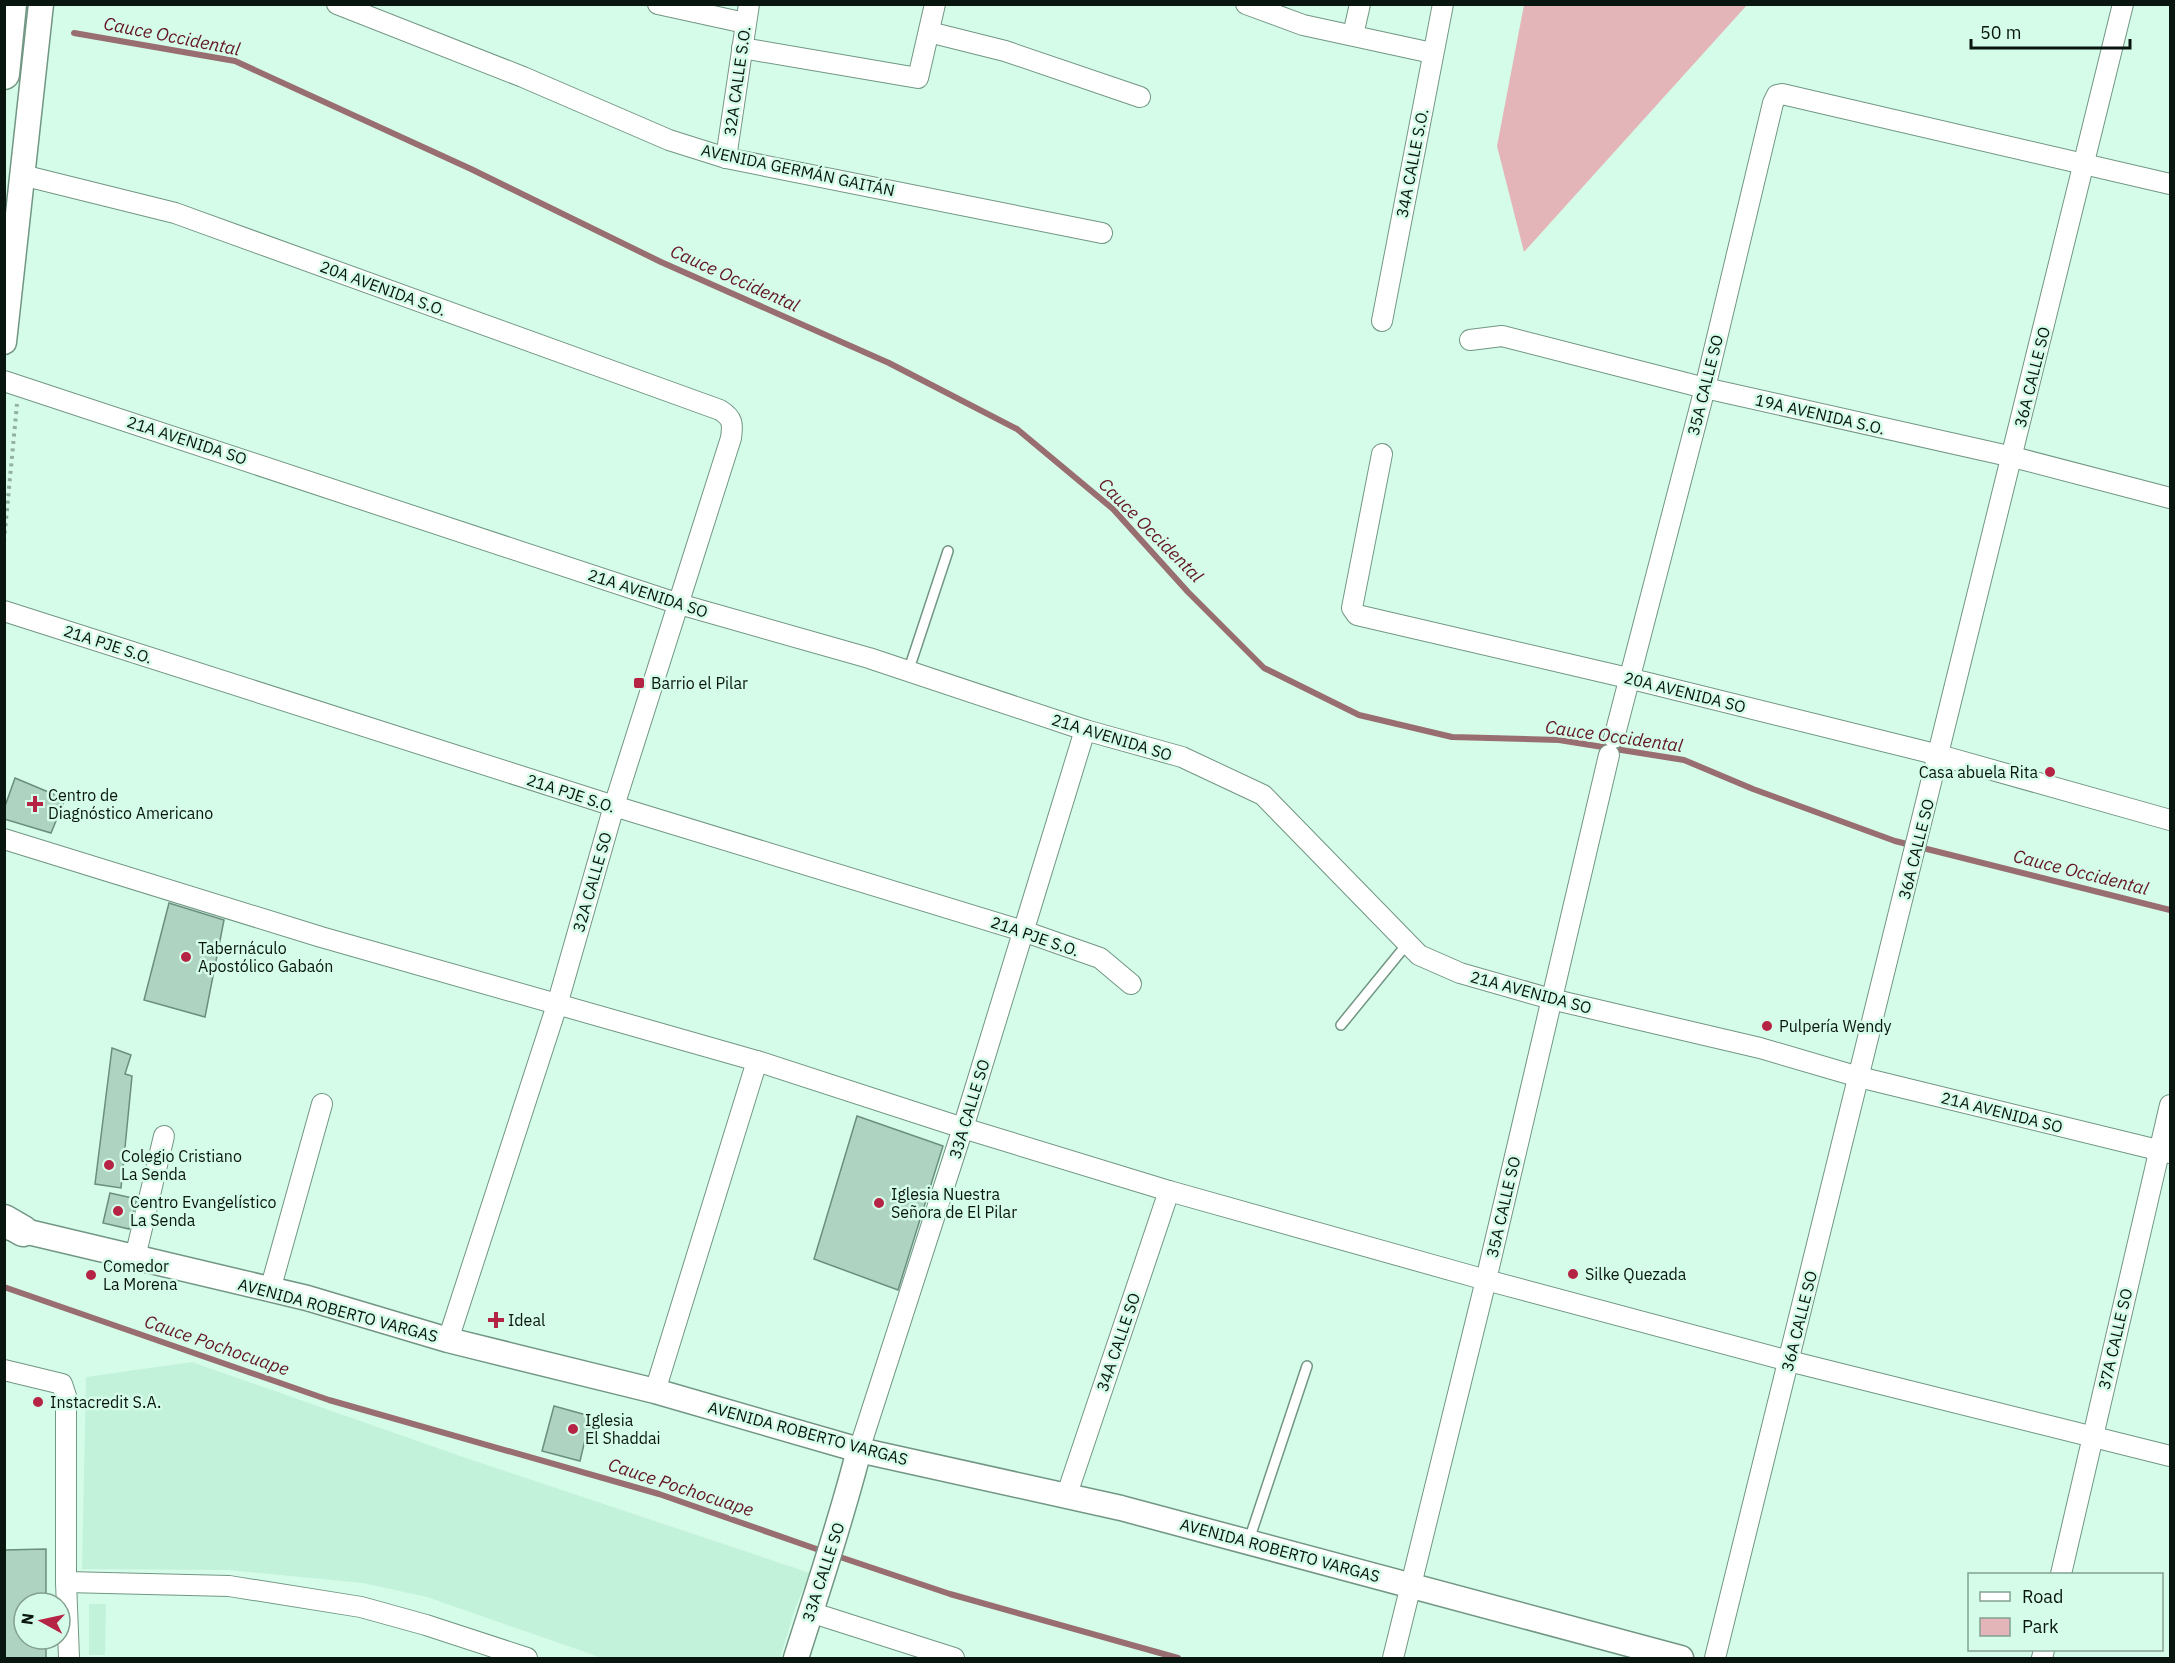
<svg xmlns="http://www.w3.org/2000/svg" width="2175" height="1663" font-family="'IBM Plex Sans',sans-serif">
<rect width="100%" height="100%" fill="#d5fce8"/>
<g fill="#c3f2da">
<polygon points="192,1362 466,1458 810,1573 796,1606 780,1658 602,1658 427,1597 363,1583 228,1570 82,1569 86,1377"/>
<polygon points="89,1604 106,1604 105,1655 89,1655"/>
</g>
<polygon fill="#e4b5b8" points="1524,5 1747,5 1524,252 1497,146"/>
<g fill="none" stroke-linecap="round" stroke-linejoin="round">
<g stroke="#986e70" stroke-width="6">
<polyline points="74,33 235,61 471,169 661,262 889,363 1017,429 1113,509 1188,592 1264,668 1359,715 1452,737 1559,740 1684,760 1753,789 1895,841 2170,910"/>
<polyline points="4,1287 329,1400 659,1494 825,1552"/>
<polyline points="834,1555 950,1594 1178,1658"/>
</g>
</g>
<g fill="#aed3c0" stroke="#6c8f7d" stroke-width="1.5">
<polygon points="15,778 65,799 51,833 4,819 4,809"/>
<polygon points="169,903 224,920 205,1017 144,1000"/>
<polygon points="112,1048 131,1055 125,1074 132,1076 121,1188 95,1184"/>
<polygon points="857,1116 943,1146 898,1290 814,1259"/>
<polygon points="110,1193 137,1199 129,1229 103,1223"/>
<polygon points="554,1406 601,1419 594,1442 585,1440 580,1461 542,1451"/>
<polygon points="46,1549 46,1603 24,1603 24,1639 46,1639 46,1659 4,1659 4,1550"/>
</g>
<g fill="none" stroke-linecap="round" stroke-linejoin="round">
<g stroke="#729684" stroke-width="12">
<g id="service">
<polyline points="908,672 948,551"/>
<polyline points="1341,1025 1407,944"/>
<polyline points="1249,1540 1307,1366"/>
</g>
</g>
<g stroke="#729684" stroke-width="22">
<g id="minor">
<polyline points="337,4 523,77 669,140 726,158 1102,233"/>
<polyline points="658,4 745,23"/>
<polyline points="1246,4 1303,25 1432,53"/>
<polyline points="929,32 1005,51 1140,97"/>
<polyline points="1353,35 1360,4"/>
<polyline points="742,48 918,78 935,4"/>
<polyline points="726,158 749,4"/>
<path d="M22 175 175 213 720 410C733 418 733 424 731 438L614 806 557 1005 448 1340"/>
<polyline points="1382,321 1443,4"/>
<polyline points="1470,340 1502,336 1705,388 2013,457 2170,498"/>
<polyline points="4,381 679,604 869,658 1085,730 1182,757 1263,795 1419,955 1460,973 1551,999 1760,1048 1859,1077 2170,1153"/>
<polyline points="1382,454 1352,608 1357,615 1628,678 1939,755 2170,820"/>
<polyline points="4,611 614,806 1023,931 1100,958 1131,984"/>
<polyline points="1614,738 1705,388 1773,103 1777,95 1782,94 2170,184"/>
<polyline points="4,839 321,937 757,1061 963,1128 1169,1191 1486,1280 1789,1361 2170,1456"/>
<polyline points="137,1249 164,1136"/>
<polyline points="270,1290 322,1104"/>
<polyline points="4,1370 62,1384 66,1396 66,1582 69,1658"/>
<polyline points="655,1391 757,1061"/>
<polyline points="859,1450 963,1128 1085,730"/>
<polyline points="1067,1494 1169,1191"/>
<polyline points="2061,1574 2170,1105"/>
<polyline points="66,1582 229,1586 361,1607 426,1625 527,1658"/>
<polyline points="810,1612 954,1658"/>
<polyline points="1393,1658 1486,1280 1609,755"/>
<polyline points="1715,1658 2123,4"/>
<polyline points="2042,1658 2044,1650"/>
</g>
</g>
<g stroke="#729684" stroke-width="27">
<g id="tertiary">
<polyline points="4,342 41,4"/>
<polyline points="7,1227 307,1298 448,1340 655,1391 859,1450 1121,1508 1681,1658"/>
<path d="M796 1658C818 1589 841 1521 859 1450"/>
</g>
</g>
<g stroke="#729684" stroke-width="33">
<g id="primary">
<polyline points="4,74 11,4"/>
<polyline points="4,1220 23,1231"/>
</g>
</g>
<polyline stroke="#92b1a1" stroke-width="4" stroke-dasharray="3 4.5" stroke-linecap="butt" points="4,541 17,404"/>
<use href="#service" stroke="#fff" stroke-width="9"/>
<use href="#minor" stroke="#fff" stroke-width="20"/>
<use href="#tertiary" stroke="#fff" stroke-width="24"/>
<use href="#primary" stroke="#fff" stroke-width="30"/>
</g>
<g fill="#b62445" stroke="#d5fce8" stroke-width="2">
<rect x="633" y="677" width="12" height="12" rx="3"/>
<circle cx="2050" cy="772" r="6"/>
<path d="M32 795h6v6h6v6h-6v6h-6v-6h-6v-6h6z"/>
<circle cx="186" cy="957" r="6"/>
<circle cx="1767" cy="1026" r="6"/>
<circle cx="109" cy="1165" r="6"/>
<circle cx="879" cy="1203" r="6"/>
<circle cx="118" cy="1211" r="6"/>
<circle cx="1573" cy="1274" r="6"/>
<circle cx="91" cy="1275" r="6"/>
<path d="M493 1311h6v6h6v6h-6v6h-6v-6h-6v-6h6z"/>
<circle cx="38" cy="1402" r="6"/>
<circle cx="573" cy="1429" r="6"/>
</g>
<g text-anchor="middle" dominant-baseline="central" stroke-width="5" stroke-linejoin="round" paint-order="stroke">
<g font-size="16" fill="#08160f" stroke="#d5fce8">
<text transform="translate(737 81) rotate(-82)">32A CALLE S.O.</text>
<text transform="translate(1412 163) rotate(-79)">34A CALLE S.O.</text>
<text transform="translate(798 170) rotate(12)">AVENIDA GERMÁN GAITÁN</text>
<text transform="translate(383 288) rotate(20)">20A AVENIDA S.O.</text>
<text transform="translate(2032 377) rotate(-76)">36A CALLE SO</text>
<text transform="translate(1705 385) rotate(-76)">35A CALLE SO</text>
<text transform="translate(1820 414) rotate(13)">19A AVENIDA S.O.</text>
<text transform="translate(187 440) rotate(18)">21A AVENIDA SO</text>
<text transform="translate(648 593) rotate(18)">21A AVENIDA SO</text>
<text transform="translate(108 644) rotate(18)">21A PJE S.O.</text>
<text transform="translate(1685 692) rotate(14)">20A AVENIDA SO</text>
<text transform="translate(1112 737) rotate(17)">21A AVENIDA SO</text>
<text transform="translate(571 793) rotate(18)">21A PJE S.O.</text>
<text transform="translate(1916 849) rotate(-76)">36A CALLE SO</text>
<text transform="translate(592 882) rotate(-74)">32A CALLE SO</text>
<text transform="translate(1035 936) rotate(19)">21A PJE S.O.</text>
<text transform="translate(1531 992) rotate(15)">21A AVENIDA SO</text>
<text transform="translate(969 1109) rotate(-73)">33A CALLE SO</text>
<text transform="translate(2002 1112) rotate(14)">21A AVENIDA SO</text>
<text transform="translate(1503 1207) rotate(-77)">35A CALLE SO</text>
<text transform="translate(338 1310) rotate(15)">AVENIDA ROBERTO VARGAS</text>
<text transform="translate(1799 1321) rotate(-76)">36A CALLE SO</text>
<text transform="translate(2115 1339) rotate(-77)">37A CALLE SO</text>
<text transform="translate(1118 1342) rotate(-71)">34A CALLE SO</text>
<text transform="translate(808 1433) rotate(15)">AVENIDA ROBERTO VARGAS</text>
<text transform="translate(1280 1550) rotate(15)">AVENIDA ROBERTO VARGAS</text>
<text transform="translate(823 1572) rotate(-72)">33A CALLE SO</text>
</g>
<g font-size="16" fill="#08160f" stroke="#d5fce8" text-anchor="start">
<text x="651" y="683">Barrio el Pilar</text>
<text x="2038" y="772" text-anchor="end">Casa abuela Rita</text>
<text x="48" y="795">Centro de<tspan x="48" dy="18">Diagnóstico Americano</tspan></text>
<text x="198" y="948">Tabernáculo<tspan x="198" dy="18">Apostólico Gabaón</tspan></text>
<text x="1779" y="1026">Pulpería Wendy</text>
<text x="121" y="1156">Colegio Cristiano<tspan x="121" dy="18">La Senda</tspan></text>
<text x="891" y="1194">Iglesia Nuestra<tspan x="891" dy="18">Señora de El Pilar</tspan></text>
<text x="130" y="1202">Centro Evangelístico<tspan x="130" dy="18">La Senda</tspan></text>
<text x="103" y="1266">Comedor<tspan x="103" dy="18">La Morena</tspan></text>
<text x="1585" y="1274">Silke Quezada</text>
<text x="508" y="1320">Ideal</text>
<text x="50" y="1402">Instacredit S.A.</text>
<text x="585" y="1420">Iglesia<tspan x="585" dy="18">El Shaddai</tspan></text>
</g>
<g font-size="18" font-style="italic" fill="#631625" stroke="#d5fce8">
<text transform="translate(172 36) rotate(11)">Cauce Occidental</text>
<text transform="translate(735 278) rotate(24)">Cauce Occidental</text>
<text transform="translate(1151 530) rotate(45)">Cauce Occidental</text>
<text transform="translate(1614 736) rotate(8)">Cauce Occidental</text>
<text transform="translate(2081 872) rotate(14)">Cauce Occidental</text>
<text transform="translate(217 1345) rotate(19)">Cauce Pochocuape</text>
<text transform="translate(681 1487) rotate(18)">Cauce Pochocuape</text>
</g>
</g>
<rect width="2175" height="1663" fill="none" stroke="#08160f" stroke-width="12"/>
<rect x="1968" y="1573" width="195" height="78" fill="#d5fce8" stroke="#83a091" stroke-width="1.5"/>
<rect x="1980" y="1592" width="30" height="9" fill="#ffffff" stroke="#83a091" stroke-width="1.5"/>
<text x="2022" y="1603" font-size="18" fill="#08160f">Road</text>
<rect x="1980" y="1618" width="30" height="18" fill="#e4b5b8" stroke="#83a091" stroke-width="1.5"/>
<text x="2022" y="1633" font-size="18" fill="#08160f">Park</text>
<g transform="translate(42 1621) rotate(278)"><circle r="28" fill="#d5fce8" stroke="#83a091" stroke-width="1.5"/>
<path d="M0-4.5L10 22L0 15L-10 22Z" fill="#b62445"/>
<text y="-9" font-size="16" font-weight="bold" text-anchor="middle" fill="#08160f">N</text>
</g>
<path d="M1971 39v9h159v-9" fill="none" stroke="#08160f" stroke-width="3"/>
<text x="1980" y="39" font-size="18" fill="#08160f" stroke="#d5fce8" stroke-width="4.5" paint-order="stroke">50 m</text>
</svg>
